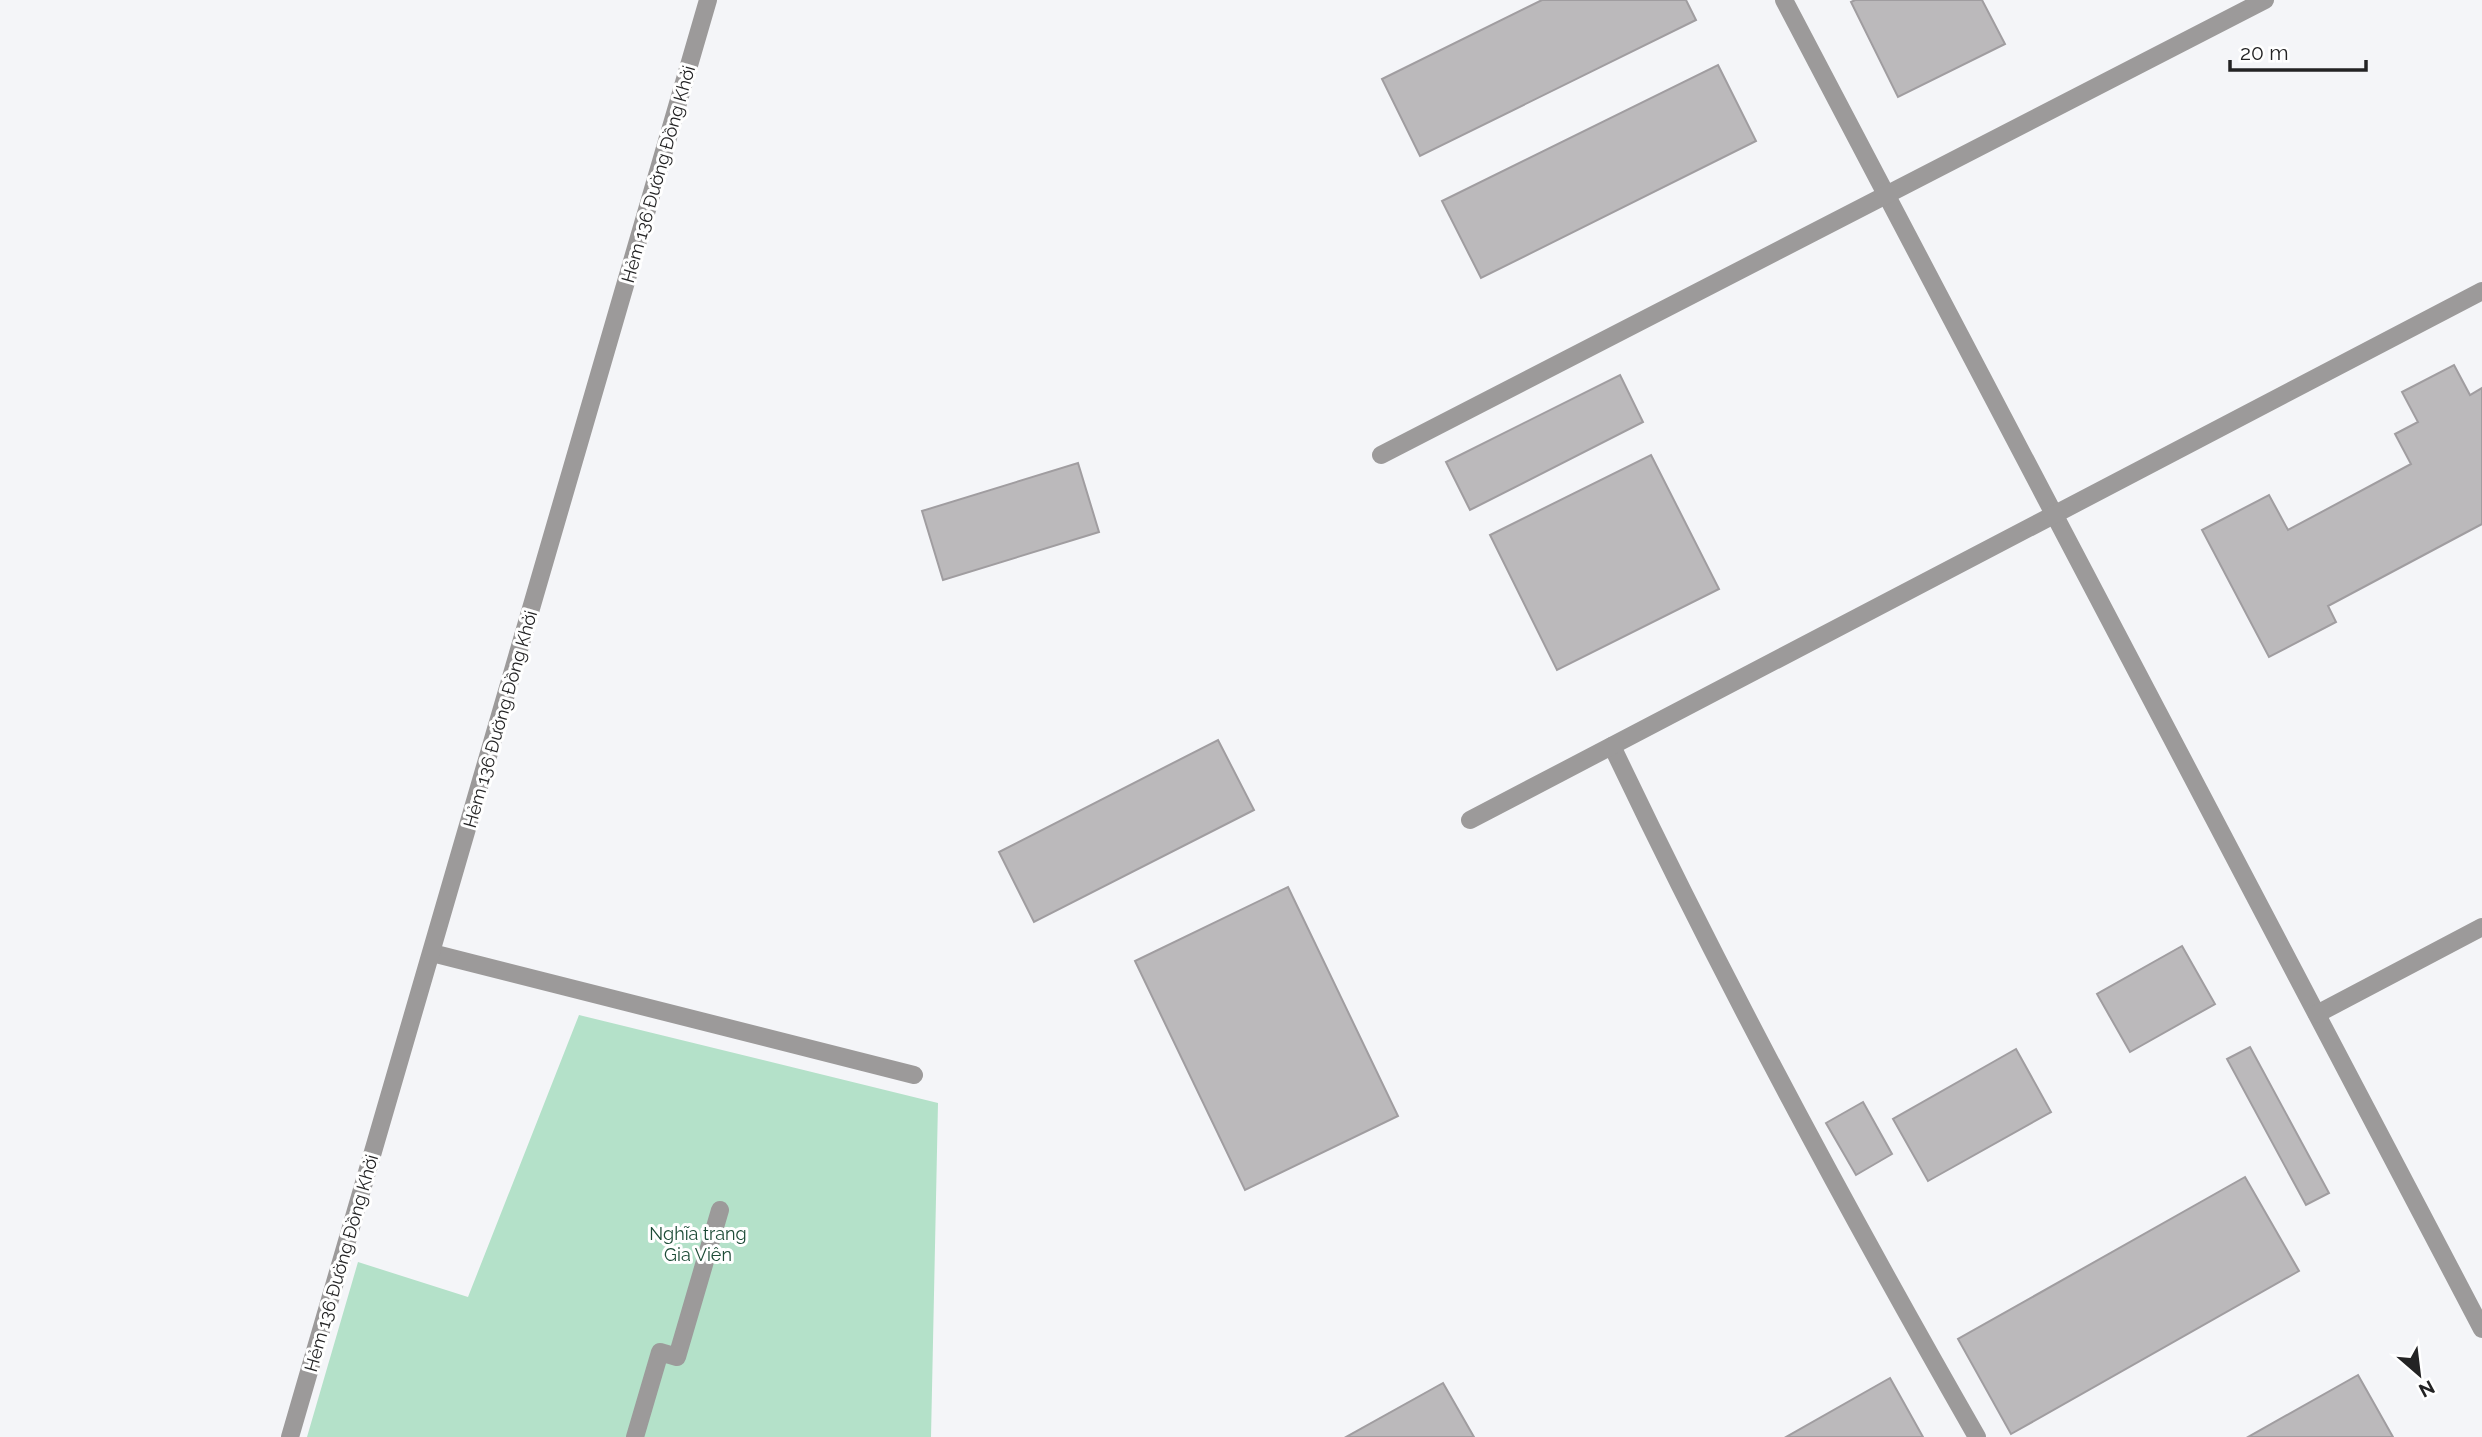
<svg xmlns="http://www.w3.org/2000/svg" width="2482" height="1437" font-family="Raleway,sans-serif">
<rect width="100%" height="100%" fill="#f4f5f8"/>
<polygon fill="#b4e1c9" points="579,1015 938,1103 931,1437 307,1437 358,1262 468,1297"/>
<g fill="#bbb9bb" stroke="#a09da0" stroke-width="2">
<polygon points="1542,0 1686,0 1696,20 1420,156 1382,79"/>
<polygon points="1855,0 1982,0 2005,44 1898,97 1851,2"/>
<polygon points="1718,65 1756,141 1481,278 1442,201"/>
<polygon points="2454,365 2470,395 2482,388 2482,524 2328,606 2336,622 2269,657 2202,530 2269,495 2288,530 2411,464 2395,434 2418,422 2402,392"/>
<polygon points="1620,375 1643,422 1470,510 1446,462"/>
<polygon points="1651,455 1719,589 1557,670 1490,535"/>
<polygon points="1078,463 1099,532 943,580 922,511"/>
<polygon points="1218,740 1254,810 1034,922 999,852"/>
<polygon points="1288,887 1398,1116 1245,1190 1135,961"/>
<polygon points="2182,946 2215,1004 2130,1052 2097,994"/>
<polygon points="2250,1047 2329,1193 2306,1205 2227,1059"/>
<polygon points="2016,1049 2051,1112 1928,1181 1893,1119"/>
<polygon points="1863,1102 1892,1154 1856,1175 1826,1123"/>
<polygon points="2245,1177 2299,1271 2011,1434 1958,1339"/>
<polygon points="2358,1375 2393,1437 2248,1437"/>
<polygon points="1890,1378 1923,1437 1786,1437"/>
<polygon points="1443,1383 1474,1437 1346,1437"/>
</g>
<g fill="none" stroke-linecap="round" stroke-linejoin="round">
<g stroke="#9c9a9a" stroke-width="18">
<polyline points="1784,0 2482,1329"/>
<polyline points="1381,455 2265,0"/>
<path d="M1612 746C1724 982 1847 1210 1977 1437"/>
<polyline points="1470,820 2482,291"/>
<polyline points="2317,1014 2482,927"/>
<polyline points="635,1437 660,1352 677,1357 720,1210"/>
</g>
<g stroke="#9c9a9a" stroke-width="18">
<polyline points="432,953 914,1075"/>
<polyline points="290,1437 708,0"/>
</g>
</g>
<g text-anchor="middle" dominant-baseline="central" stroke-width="6" stroke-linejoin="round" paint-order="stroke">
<g font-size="18" fill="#232324" stroke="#fff">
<text transform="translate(658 174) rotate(-74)">Hẻm 136 Đường Đồng Khởi</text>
<text transform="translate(500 719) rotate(-74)">Hẻm 136 Đường Đồng Khởi</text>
<text transform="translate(341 1263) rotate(-74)">Hẻm 136 Đường Đồng Khởi</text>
</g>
<g font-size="18" fill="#1c4b36" stroke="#fff">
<text x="698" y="1233">Nghĩa trang<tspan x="698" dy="21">Gia Viên</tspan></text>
</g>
</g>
<g transform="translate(2419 1374) rotate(152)" stroke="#ffffff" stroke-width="5" paint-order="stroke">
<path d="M0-5L12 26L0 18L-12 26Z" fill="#232324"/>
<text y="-10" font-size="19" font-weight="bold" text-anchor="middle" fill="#232324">N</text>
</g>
<path d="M2230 60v10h136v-10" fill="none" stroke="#232324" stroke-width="3.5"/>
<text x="2240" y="60" font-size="21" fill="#232324" stroke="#ffffff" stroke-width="5" paint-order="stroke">20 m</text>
</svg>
